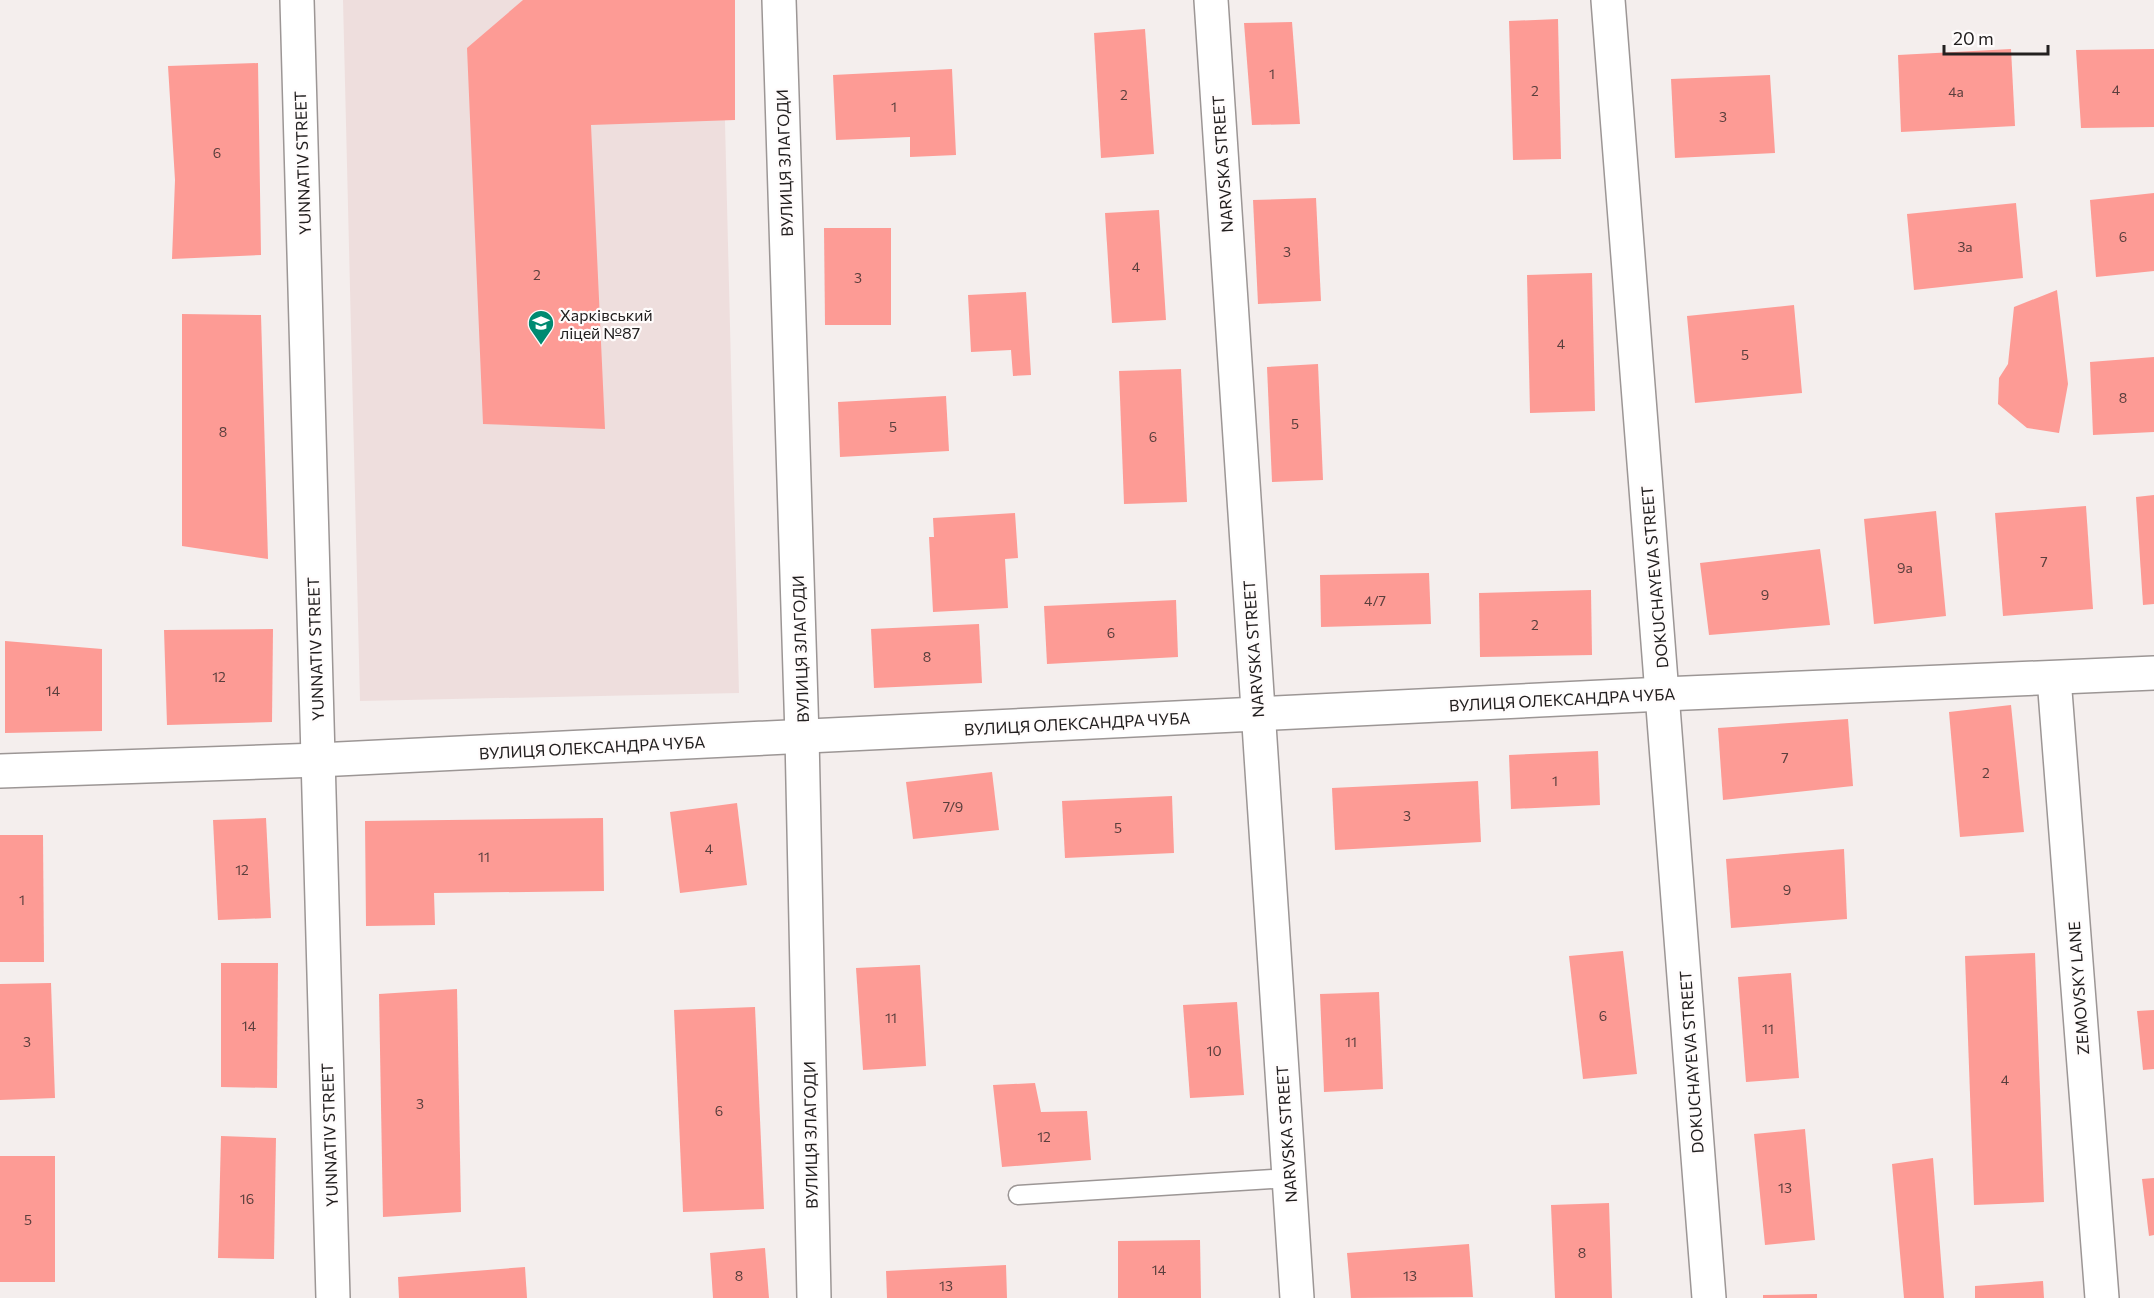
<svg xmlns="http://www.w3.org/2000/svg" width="2154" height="1298" font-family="Commissioner,sans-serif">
<rect width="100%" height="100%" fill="#f4eeed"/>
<polygon fill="#eededd" points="343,0 722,0 739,693 360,701"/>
<g fill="#fd9b95">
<polygon points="523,0 735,0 735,120 591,125 605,429 483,424 467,48"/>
<polygon points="1558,19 1561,159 1513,160 1509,21"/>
<polygon points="1292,22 1300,124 1252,125 1244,23"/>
<polygon points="1145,29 1154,154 1101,158 1094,33"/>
<polygon points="2011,49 2015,126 1901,132 1898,55"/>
<polygon points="2154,49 2154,127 2081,128 2076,50"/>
<polygon points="258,63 261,255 172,259 175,180 168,66"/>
<polygon points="952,69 956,155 910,157 910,137 836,140 833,75"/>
<polygon points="1770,75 1775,153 1675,158 1671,79"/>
<polygon points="2154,193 2154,271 2096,277 2090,200"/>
<polygon points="1316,198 1321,301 1258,304 1253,200"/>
<polygon points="2016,203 2023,278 1914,290 1907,214"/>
<polygon points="1159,210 1166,320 1112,323 1105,213"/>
<polygon points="824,228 891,228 891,325 825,325"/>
<polygon points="1592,273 1595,411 1530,413 1527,275"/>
<polygon points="2057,290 2068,384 2059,433 2027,428 1998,404 1999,378 2008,364 2014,307"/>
<polygon points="1026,292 1031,375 1013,376 1011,350 971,352 968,295"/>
<polygon points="1794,305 1802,393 1695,403 1687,316"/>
<polygon points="182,314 261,315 268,559 182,546"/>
<polygon points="2154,357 2154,432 2093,435 2090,362"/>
<polygon points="1318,364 1323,480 1272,482 1267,367"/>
<polygon points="1181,369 1187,502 1124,504 1119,371"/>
<polygon points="946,396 949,451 840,457 838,402"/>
<polygon points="2154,495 2154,604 2143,605 2136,497"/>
<polygon points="2086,506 2093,609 2003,616 1995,513"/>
<polygon points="1936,511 1946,616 1874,624 1864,519"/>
<polygon points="1015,513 1018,558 1005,559 1008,608 933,612 929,537 934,537 933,518"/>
<polygon points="1820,549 1830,625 1709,635 1700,563"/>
<polygon points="1429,573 1431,624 1321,627 1320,575"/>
<polygon points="1591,590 1592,655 1480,657 1479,593"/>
<polygon points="1176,600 1178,657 1047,664 1044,606"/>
<polygon points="979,624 982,683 874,688 871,629"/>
<polygon points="273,629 272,722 167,725 164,630"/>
<polygon points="5,641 102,649 102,731 5,733"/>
<polygon points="2011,705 2024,832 1960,837 1949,712"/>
<polygon points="1848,719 1853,786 1723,800 1718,728"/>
<polygon points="1598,751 1600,805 1511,809 1509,755"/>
<polygon points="992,772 999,830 913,839 906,782"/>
<polygon points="1478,781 1481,842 1335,850 1332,788"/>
<polygon points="1172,796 1174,853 1065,858 1062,801"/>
<polygon points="737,803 747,885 680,893 670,812"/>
<polygon points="266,818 271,918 218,920 213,820"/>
<polygon points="603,818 604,891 434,893 435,925 366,926 365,821"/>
<polygon points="0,835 43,835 44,962 0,962"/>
<polygon points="1844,849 1847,919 1731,928 1726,859"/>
<polygon points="1623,951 1637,1074 1583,1079 1569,956"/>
<polygon points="2035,953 2044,1202 1974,1205 1965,956"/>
<polygon points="221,963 278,963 277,1088 221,1087"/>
<polygon points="920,965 926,1066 863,1070 856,968"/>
<polygon points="1791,973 1799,1078 1746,1082 1738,977"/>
<polygon points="51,983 55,1098 0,1100 0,984"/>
<polygon points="457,989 461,1212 383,1217 379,994"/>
<polygon points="1379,992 1383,1089 1324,1092 1320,994"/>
<polygon points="1237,1002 1244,1095 1190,1098 1183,1005"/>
<polygon points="755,1007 764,1209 683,1212 674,1010"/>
<polygon points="2154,1010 2154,1069 2143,1070 2137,1011"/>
<polygon points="1035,1083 1041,1112 1087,1111 1091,1160 1002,1167 993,1085"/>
<polygon points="1805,1129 1815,1240 1765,1245 1754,1134"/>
<polygon points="221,1136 276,1138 274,1259 218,1258"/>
<rect x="0" y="1156" width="55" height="126"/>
<polygon points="1933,1158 1944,1298 1904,1298 1892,1164"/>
<polygon points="2154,1178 2154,1235 2149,1236 2142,1179"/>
<polygon points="1609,1203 1612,1298 1555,1298 1551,1205"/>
<polygon points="1200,1240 1201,1298 1118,1298 1118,1241"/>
<polygon points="1469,1244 1473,1297 1351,1298 1347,1253"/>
<polygon points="765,1248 769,1298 713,1298 710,1253"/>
<polygon points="1006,1265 1007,1298 887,1298 886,1271"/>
<polygon points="525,1267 527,1298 399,1298 398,1277"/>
<polygon points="2043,1281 2044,1298 1975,1298 1975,1286"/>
<polygon points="1817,1294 1817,1298 1763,1298 1763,1295"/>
</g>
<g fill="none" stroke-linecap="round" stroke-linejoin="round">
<g stroke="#9c9695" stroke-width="21">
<polyline id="service" points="1018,1195 1289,1178"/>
</g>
<g stroke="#9c9695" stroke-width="36">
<g id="minor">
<polyline points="297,0 333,1298"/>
<polyline points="779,0 802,736 814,1298"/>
<polyline points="1211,0 1297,1298"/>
<polyline points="1608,0 1709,1298"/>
<polyline points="2054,678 2102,1298"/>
<polyline points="0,771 318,760 1663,694 2154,673"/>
</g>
</g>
<use href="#service" stroke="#fff" stroke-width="18"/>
<use href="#minor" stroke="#fff" stroke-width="33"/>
</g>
<defs>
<g id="school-pin" transform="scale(1.35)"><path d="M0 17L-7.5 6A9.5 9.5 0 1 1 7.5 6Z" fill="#008a71" stroke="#fffcfc"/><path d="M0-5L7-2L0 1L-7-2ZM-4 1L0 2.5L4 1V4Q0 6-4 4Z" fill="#fff"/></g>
</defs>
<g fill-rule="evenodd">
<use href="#school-pin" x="541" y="323"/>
</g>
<g text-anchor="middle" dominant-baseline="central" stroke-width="4.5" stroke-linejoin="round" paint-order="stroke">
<g font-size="14" fill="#5a3f3d">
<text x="1272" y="73">1</text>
<text x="2116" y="89">4</text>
<text x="1535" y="90">2</text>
<text x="1956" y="91">4а</text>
<text x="1124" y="94">2</text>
<text x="894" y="106">1</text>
<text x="1723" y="116">3</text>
<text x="217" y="152">6</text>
<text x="2123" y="236">6</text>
<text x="1965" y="246">3а</text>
<text x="1287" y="251">3</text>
<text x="1136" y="266">4</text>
<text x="537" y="274">2</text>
<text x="858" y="277">3</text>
<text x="1561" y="343">4</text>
<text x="1745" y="354">5</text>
<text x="2123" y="397">8</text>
<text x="1295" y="423">5</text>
<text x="893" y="426">5</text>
<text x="223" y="431">8</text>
<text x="1153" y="436">6</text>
<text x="2044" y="561">7</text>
<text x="1905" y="567">9а</text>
<text x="1765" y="594">9</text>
<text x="1375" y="600">4/7</text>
<text x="1535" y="624">2</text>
<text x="1111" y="632">6</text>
<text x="927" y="656">8</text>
<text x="219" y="676">12</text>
<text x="53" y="690">14</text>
<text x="1785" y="757">7</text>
<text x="1986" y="772">2</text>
<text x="1555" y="780">1</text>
<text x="953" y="806">7/9</text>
<text x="1407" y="815">3</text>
<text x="1118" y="827">5</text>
<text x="709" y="848">4</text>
<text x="484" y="856">11</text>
<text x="242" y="869">12</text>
<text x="1787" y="889">9</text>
<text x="22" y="899">1</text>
<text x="1603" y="1015">6</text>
<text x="891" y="1017">11</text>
<text x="249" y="1025">14</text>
<text x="1768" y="1028">11</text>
<text x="27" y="1041">3</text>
<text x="1351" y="1041">11</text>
<text x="1214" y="1050">10</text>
<text x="2005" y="1079">4</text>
<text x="420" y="1103">3</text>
<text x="719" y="1110">6</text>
<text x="1044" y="1136">12</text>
<text x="1785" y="1187">13</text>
<text x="247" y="1198">16</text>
<text x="28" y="1219">5</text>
<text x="1582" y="1252">8</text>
<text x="1159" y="1269">14</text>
<text x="739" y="1275">8</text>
<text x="1410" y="1275">13</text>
<text x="946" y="1285">13</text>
</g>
<g font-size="16" fill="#232020" stroke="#fffcfc">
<text transform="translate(302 163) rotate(-92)">YUNNATIV STREET</text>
<text transform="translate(784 163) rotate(-92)">ВУЛИЦЯ ЗЛАГОДИ</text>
<text transform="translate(1222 164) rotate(-94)">NARVSKA STREET</text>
<text transform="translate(1654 577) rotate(-95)">DOKUCHAYEVA STREET</text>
<text transform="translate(315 649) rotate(-92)">YUNNATIV STREET</text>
<text transform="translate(800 649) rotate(-92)">ВУЛИЦЯ ЗЛАГОДИ</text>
<text transform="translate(1253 649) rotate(-94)">NARVSKA STREET</text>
<text transform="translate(1562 699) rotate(-3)">ВУЛИЦЯ ОЛЕКСАНДРА ЧУБА</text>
<text transform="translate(1077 723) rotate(-3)">ВУЛИЦЯ ОЛЕКСАНДРА ЧУБА</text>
<text transform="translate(592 747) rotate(-3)">ВУЛИЦЯ ОЛЕКСАНДРА ЧУБА</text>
<text transform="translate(2078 988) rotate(-94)">ZEMOVSKY LANE</text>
<text transform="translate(1691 1062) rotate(-94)">DOKUCHAYEVA STREET</text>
<text transform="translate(1286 1134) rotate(-94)">NARVSKA STREET</text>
<text transform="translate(329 1135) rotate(-92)">YUNNATIV STREET</text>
<text transform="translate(810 1135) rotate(-91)">ВУЛИЦЯ ЗЛАГОДИ</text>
</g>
<g font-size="16" fill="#232020" stroke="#fffcfc" text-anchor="start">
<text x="560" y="314">Харківський<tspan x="560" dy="18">ліцей №87</tspan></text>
</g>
</g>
<path d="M1944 45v9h104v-9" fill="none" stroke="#232020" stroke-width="3"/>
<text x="1953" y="45" font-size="18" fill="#232020" stroke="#fffcfc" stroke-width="4.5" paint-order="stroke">20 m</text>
</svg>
